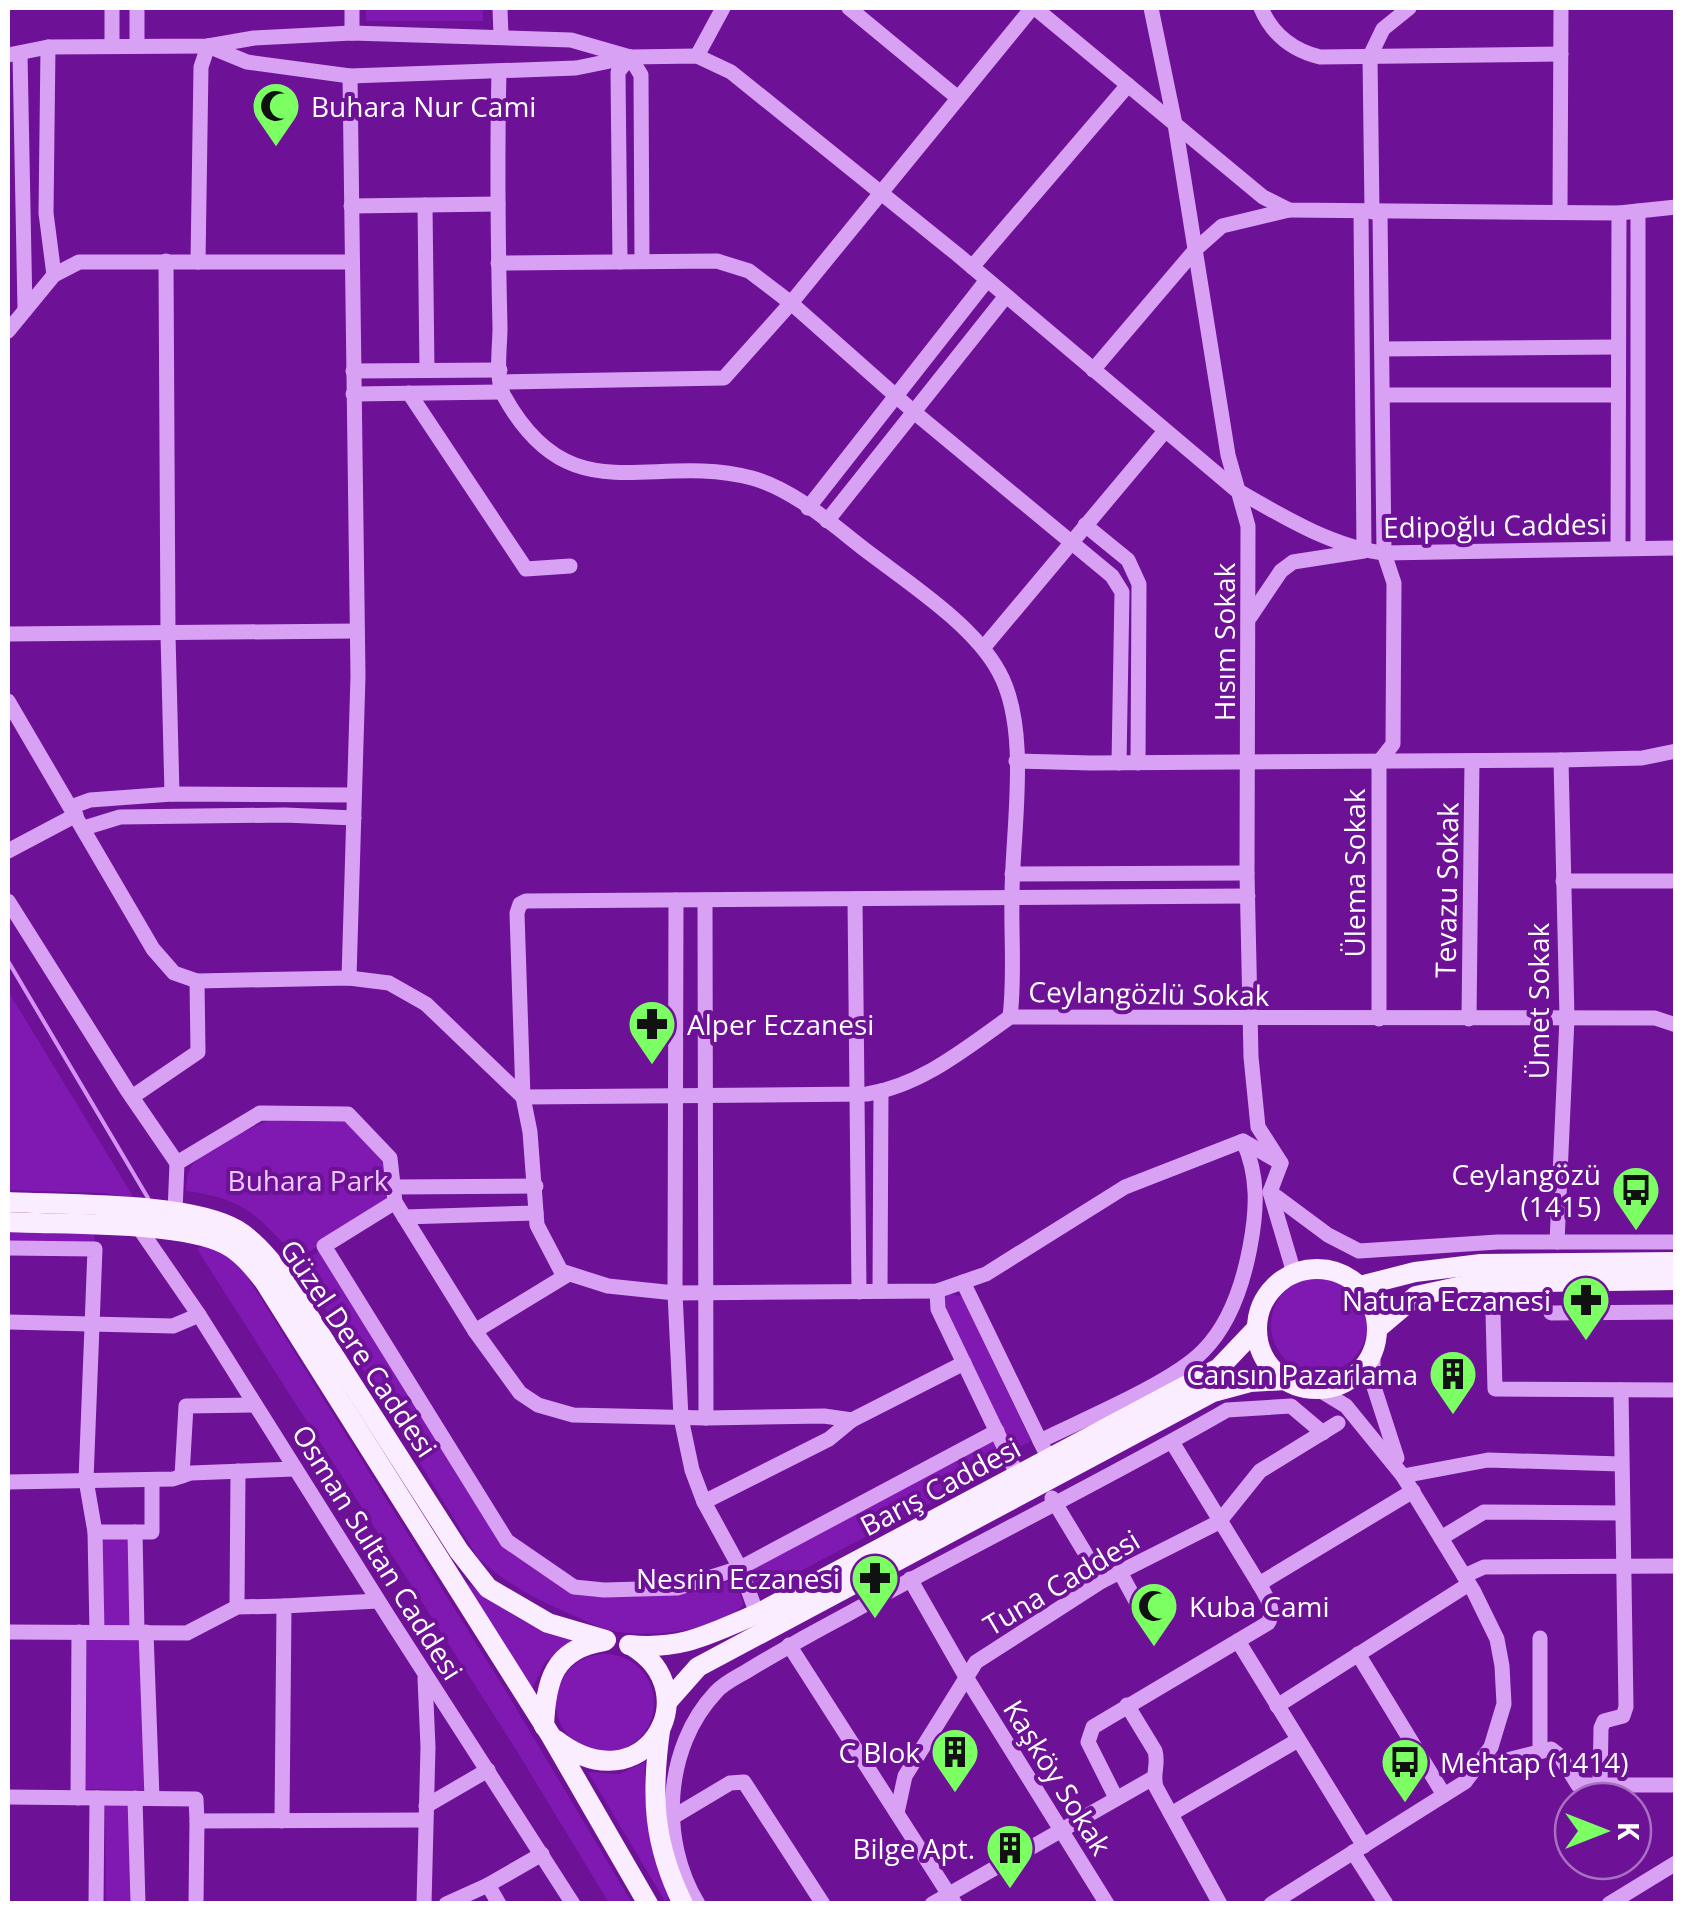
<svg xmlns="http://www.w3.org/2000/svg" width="1683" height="1911" font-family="'Open Sans',sans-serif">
<rect width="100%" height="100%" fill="#6d1196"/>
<g fill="#8019b1">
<rect x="366" y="8" width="117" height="13"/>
<polygon points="8,991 134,1198 103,1193 8,1190"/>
<path d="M270 1120 347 1121 384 1160 386 1200 298 1259C258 1217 247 1199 186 1191 187 1183 186 1174 191 1167 202 1150 251 1128 270 1120Z"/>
<polygon points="8,1230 94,1233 94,1246 8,1245"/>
<polygon points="206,1243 240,1265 507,1693 632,1903 609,1903 515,1748 197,1249"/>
<path d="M321 1251 505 1547 571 1594 594 1597 694 1592 736 1579 743 1605C715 1632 646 1639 608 1630 598 1628 588 1622 579 1618 538 1600 513 1589 478 1558L307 1278 299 1262Z"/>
<circle cx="1319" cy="1325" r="48"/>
<polygon points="951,1294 962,1297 1031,1441 1013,1450 944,1307 943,1297"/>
<polygon points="996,1436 1009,1462 760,1592 747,1570"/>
<polygon points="129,1537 131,1625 102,1625 101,1538"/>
<polygon points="469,1584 523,1621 573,1641 545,1662 531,1691 466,1587"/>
<polygon points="87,1637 142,1637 144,1790 86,1789"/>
<circle cx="605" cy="1703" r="49"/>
<path d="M645 1762C643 1807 649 1854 669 1895L666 1903 588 1772 619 1774Z"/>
<polygon points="129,1804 130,1903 106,1903 105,1805"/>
</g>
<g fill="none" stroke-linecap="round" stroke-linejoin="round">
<polyline stroke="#d593f7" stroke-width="4" points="8,961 148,1198"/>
<g stroke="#d9a1f3" stroke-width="15">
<polyline points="112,8 112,46"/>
<polyline points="137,8 137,46"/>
<polyline points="352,8 352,33"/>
<polyline points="500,8 501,36"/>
<polyline points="849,8 958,98"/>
<polyline points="1035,8 1263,197 1289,210 1619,213 1676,207"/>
<polyline points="1151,8 1175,124 1228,455 1248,526 1247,873 1251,1057 1258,1127 1281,1163 1270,1192 1294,1273"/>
<path d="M1261 8C1272 34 1292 50 1320 57L1561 54"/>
<path d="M208 46 247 62 350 76 576 68 630 57 697 56 731 72 958 255 1235 489C1280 515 1332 547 1384 553L1676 548"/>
<polyline points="48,47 46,213 54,275"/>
<polyline points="20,54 25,310"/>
<polyline points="8,55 48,47 208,46 254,38 352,33 571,40 630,57 641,75 642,261"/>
<polyline points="697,56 723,8"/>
<path d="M499 71C497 157 498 243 500 328 500 347 495 379 504 396 571 517 650 451 752 478 796 490 836 528 872 555 913 586 975 627 999 672 1031 730 1012 830 1012 896 1011 937 1015 976 1010 1017"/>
<polyline points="425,205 427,370"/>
<polyline points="351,206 498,204"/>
<polyline points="1560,211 1561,8"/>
<polyline points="1372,212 1370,56 1383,29 1409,8"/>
<polyline points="166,261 168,635 172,794"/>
<polyline points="198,262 201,67 208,46"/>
<polyline points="620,262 618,72 630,57"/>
<polyline points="498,263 717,261 749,271 791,303 914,412 1112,576 1122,592 1119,763"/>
<polyline points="972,267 1128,85"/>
<polyline points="8,331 54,275 79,262 352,262"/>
<polyline points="1382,349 1617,347"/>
<polyline points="1093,370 1196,249 1222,226 1289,210"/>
<polyline points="353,371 500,370"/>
<polyline points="501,382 724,378 791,303 1032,8"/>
<polyline points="409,393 526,569 570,566"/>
<polyline points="353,394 501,392"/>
<polyline points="1383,395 1618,395"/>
<polyline points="808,508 987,280"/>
<polyline points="827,521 1006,296"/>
<polyline points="1085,525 1128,560 1139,584 1138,763"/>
<polyline points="1618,548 1619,213"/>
<polyline points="1638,548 1638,211"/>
<polyline points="1250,617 1281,571 1293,562 1364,551 1361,212"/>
<polyline points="8,634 357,631"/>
<polyline points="984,647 1165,431"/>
<polyline points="8,701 153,949 174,973 197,981 349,978 389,983 426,1004 523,1097"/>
<polyline points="1016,761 1091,763 1561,760 1642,758 1676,751"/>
<polyline points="71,807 90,800 172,794 354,795"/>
<polyline points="84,828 120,817 285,815 354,818"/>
<polyline points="8,851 76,815"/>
<polyline points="1012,874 1247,873"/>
<polyline points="1563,881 1676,881"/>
<polyline points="1248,896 526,901 520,904 517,913 523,1097 530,1132 537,1225 561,1271 608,1286 675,1293 937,1291 986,1274 1125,1187 1243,1141 1281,1163"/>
<polyline points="855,899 859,1292"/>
<polyline points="676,900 675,1293 681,1418 692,1470 704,1502 740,1568 757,1614"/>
<polyline points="705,900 706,1418"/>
<polyline points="8,901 127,1090 177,1163"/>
<polyline points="349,978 358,676 350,76"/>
<polyline points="1379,1019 1379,762 1393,744 1394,583 1384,553 1380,212"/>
<polyline points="1469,1019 1472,761"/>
<polyline points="132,1097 198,1052 197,981"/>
<path d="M523 1097 867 1094C922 1085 966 1048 1010 1017L1655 1018 1676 1025"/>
<polyline points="393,1187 536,1186"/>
<polyline points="1270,1192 1328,1235 1359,1251 1498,1242 1676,1242"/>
<polyline points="395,1202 324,1246 507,1541 574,1587 604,1590 677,1588 740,1568 997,1431"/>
<polyline points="175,1212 177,1163 260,1113 348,1114 390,1158 395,1202 475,1331 520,1393 538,1405 573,1415 706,1418 824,1416 852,1420"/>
<polyline points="404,1217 536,1213"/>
<polyline points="139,1228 199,1315 388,1616 573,1904"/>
<polyline points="1557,1242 1567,1018 1561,760"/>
<polyline points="8,1248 95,1249 86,1480 95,1532 97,1632"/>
<polyline points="963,1282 1044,1449"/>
<polyline points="880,1291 881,1091"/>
<polyline points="937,1291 938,1309 1018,1476"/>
<polyline points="1493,1313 1495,1389 1676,1390"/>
<polyline points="1551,1313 1676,1312"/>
<polyline points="8,1322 173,1326 199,1315"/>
<polyline points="475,1331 567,1275"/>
<polyline points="1373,1351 1373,1384 1397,1458"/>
<path d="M1040 1441C1082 1420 1172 1383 1203 1351 1230 1324 1243 1284 1250 1247 1257 1210 1259 1176 1243 1141"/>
<polyline points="182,1476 186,1406 255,1405"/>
<polyline points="1403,1476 1488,1460 1621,1464"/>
<polyline points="8,1482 173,1479 191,1473 295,1469"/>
<polyline points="1052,1498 1102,1581"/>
<polyline points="704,1502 829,1439 852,1420 964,1363"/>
<polyline points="95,1532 135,1532 137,1632"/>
<polyline points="135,1532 152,1532 152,1480"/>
<polyline points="1441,1538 1484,1512 1622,1513"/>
<polyline points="1120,1572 1151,1629"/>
<polyline points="1464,1576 1484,1567 1676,1566"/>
<polyline points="910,1579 966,1677 1107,1904"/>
<polyline points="1259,1584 1413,1491"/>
<polyline points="237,1607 238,1471"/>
<polyline points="8,1632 187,1633 237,1607 284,1606"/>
<polyline points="146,1632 152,1798"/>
<polyline points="1540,1638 1540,1751"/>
<polyline points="1238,1641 1364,1846"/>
<polyline points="789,1645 955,1904"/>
<polyline points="1358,1654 1444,1795"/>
<path d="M1127 1705 1155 1751C1159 1764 1152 1774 1156 1787L1220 1904"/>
<polyline points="1277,1706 1469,1584"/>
<polyline points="1475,1768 1551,1749 1560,1756 1578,1785 1676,1785"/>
<polyline points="1600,1786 1601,1728 1604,1721 1623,1716 1626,1707 1621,1390"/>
<polyline points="8,1797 196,1799 197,1821 425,1820"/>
<polyline points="78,1798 79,1632"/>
<polyline points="135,1798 138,1904"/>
<path d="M1116 1798 1088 1742 1093 1727 1268 1623C1276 1610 1266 1596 1259 1584L1172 1442"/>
<polyline points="426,1806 488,1770"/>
<polyline points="897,1813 905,1776 976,1662 1102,1581 1219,1522 1260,1471 1338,1423"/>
<polyline points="1171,1814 1298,1740"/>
<polyline points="673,1817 730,1783 744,1782 823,1904"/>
<polyline points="282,1821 284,1606 378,1601"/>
<polyline points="1353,1852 1386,1904"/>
<polyline points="488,1885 542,1854"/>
<polyline points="96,1904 97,1798"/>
<polyline points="196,1904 197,1821"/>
<polyline points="424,1904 428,1747 425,1678"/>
<polyline points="446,1904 488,1885 499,1904"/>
<path d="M698 1904C659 1840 664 1747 716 1692 724 1683 737 1677 747 1671 780 1651 812 1633 846 1615 972 1545 1102 1482 1227 1410L1291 1406 1323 1433"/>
<polyline points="932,1904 1153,1778"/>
<polyline points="1271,1904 1465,1782 1491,1747 1504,1704 1502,1666 1497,1639 1474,1592 1403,1476 1346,1406 1318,1389"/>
<polyline points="1609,1904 1676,1863"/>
</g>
<g stroke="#faedff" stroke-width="20">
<path d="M8 1202C67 1205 189 1202 237 1230 255 1241 268 1258 281 1273L459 1551 488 1588 548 1623 606 1640"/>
<path d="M8 1222C62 1225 180 1221 225 1244 241 1252 253 1267 264 1281L551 1736 648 1904"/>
<circle cx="1317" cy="1329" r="60"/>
<polyline points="1360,1286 1415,1272 1481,1264 1676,1262"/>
<polyline points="1378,1328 1416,1296 1476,1283 1676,1280"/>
<path d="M629 1645C683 1650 709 1634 757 1614L1219 1368 1257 1328"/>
<polyline points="667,1702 698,1667 1213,1392 1250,1382 1286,1380"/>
<path d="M544 1726C546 1681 553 1649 604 1641"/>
<path d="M660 1731C651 1796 653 1843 683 1904"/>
<path d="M556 1740C642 1807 711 1694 632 1646"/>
</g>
</g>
<defs>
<g id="mosque-pin" transform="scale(2.5)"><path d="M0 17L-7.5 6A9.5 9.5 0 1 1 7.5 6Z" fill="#7cff63" stroke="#6d1196"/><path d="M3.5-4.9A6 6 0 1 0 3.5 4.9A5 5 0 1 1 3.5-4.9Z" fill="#111"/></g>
<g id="pharmacy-pin" transform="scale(2.5)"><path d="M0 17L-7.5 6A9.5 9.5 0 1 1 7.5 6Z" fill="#7cff63" stroke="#6d1196"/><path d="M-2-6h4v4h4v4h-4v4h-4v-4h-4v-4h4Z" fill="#111"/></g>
<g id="bus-pin" transform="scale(2.5)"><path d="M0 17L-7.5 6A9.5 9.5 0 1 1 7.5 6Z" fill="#7cff63" stroke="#6d1196"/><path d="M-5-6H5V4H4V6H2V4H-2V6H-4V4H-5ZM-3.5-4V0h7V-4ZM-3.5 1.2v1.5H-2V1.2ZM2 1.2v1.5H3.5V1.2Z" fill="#111"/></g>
<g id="building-pin" transform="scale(2.5)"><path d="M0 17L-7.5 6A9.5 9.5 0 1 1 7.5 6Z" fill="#7cff63" stroke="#6d1196"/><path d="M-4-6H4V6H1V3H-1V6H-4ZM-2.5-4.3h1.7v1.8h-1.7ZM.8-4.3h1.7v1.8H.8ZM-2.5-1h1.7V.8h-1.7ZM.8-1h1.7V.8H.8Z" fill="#111"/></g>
</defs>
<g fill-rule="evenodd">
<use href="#mosque-pin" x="276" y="106"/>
<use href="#pharmacy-pin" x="652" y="1024"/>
<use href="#bus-pin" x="1636" y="1190"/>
<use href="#pharmacy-pin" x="1586" y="1300"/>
<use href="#building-pin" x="1453" y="1374"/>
<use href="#pharmacy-pin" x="875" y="1578"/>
<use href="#mosque-pin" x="1154" y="1606"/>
<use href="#building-pin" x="955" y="1752"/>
<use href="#bus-pin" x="1405" y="1762"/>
<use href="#building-pin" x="1010" y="1848"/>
</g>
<g text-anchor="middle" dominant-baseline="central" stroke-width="8" stroke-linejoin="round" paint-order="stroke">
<g font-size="28" fill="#fff" stroke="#6d1196" text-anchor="end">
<text x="311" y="106" text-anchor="start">Buhara Nur Cami</text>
<text x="687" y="1024" text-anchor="start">Alper Eczanesi</text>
<text x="1601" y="1174">Ceylangözü<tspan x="1601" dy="32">(1415)</tspan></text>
<text x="1551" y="1300">Natura Eczanesi</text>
<text x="1418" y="1374">Cansın Pazarlama</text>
<text x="840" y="1578">Nesrin Eczanesi</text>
<text x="1189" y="1606" text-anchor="start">Kuba Cami</text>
<text x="920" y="1752">C Blok</text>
<text x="1440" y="1762" text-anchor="start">Mehtap (1414)</text>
<text x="975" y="1848">Bilge Apt.</text>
</g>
<g font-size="28" fill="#fff" stroke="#6d1196">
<text transform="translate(1495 525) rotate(-1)">Edipoğlu Caddesi</text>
<text transform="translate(1224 642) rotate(-90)">Hısım Sokak</text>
<text transform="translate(1354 873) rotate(-90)">Ülema Sokak</text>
<text transform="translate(1446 890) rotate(-89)">Tevazu Sokak</text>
<text transform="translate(1149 993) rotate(1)">Ceylangözlü Sokak</text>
<text transform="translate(1538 1001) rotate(-90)">Ümet Sokak</text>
<text transform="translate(359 1348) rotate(56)">Güzel Dere Caddesi</text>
<text transform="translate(940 1486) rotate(-28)">Barış Caddesi</text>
<text transform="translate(378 1552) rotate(58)">Osman Sultan Caddesi</text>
<text transform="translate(1061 1582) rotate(-31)">Tuna Caddesi</text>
<text transform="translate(1058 1777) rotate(58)">Kaşköy Sokak</text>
</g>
<g font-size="28" fill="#ecc9fe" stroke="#6d1196">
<text x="308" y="1180">Buhara Park</text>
</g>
</g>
<rect width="1683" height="1911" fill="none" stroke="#ffffff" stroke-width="20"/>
<g transform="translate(1603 1831) rotate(90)"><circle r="48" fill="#6d1196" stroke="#a770c0" stroke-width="2.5"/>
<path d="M0-8L18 38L0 25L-18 38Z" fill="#7cff63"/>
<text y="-15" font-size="28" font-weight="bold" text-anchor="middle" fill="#ffffff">K</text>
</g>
</svg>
